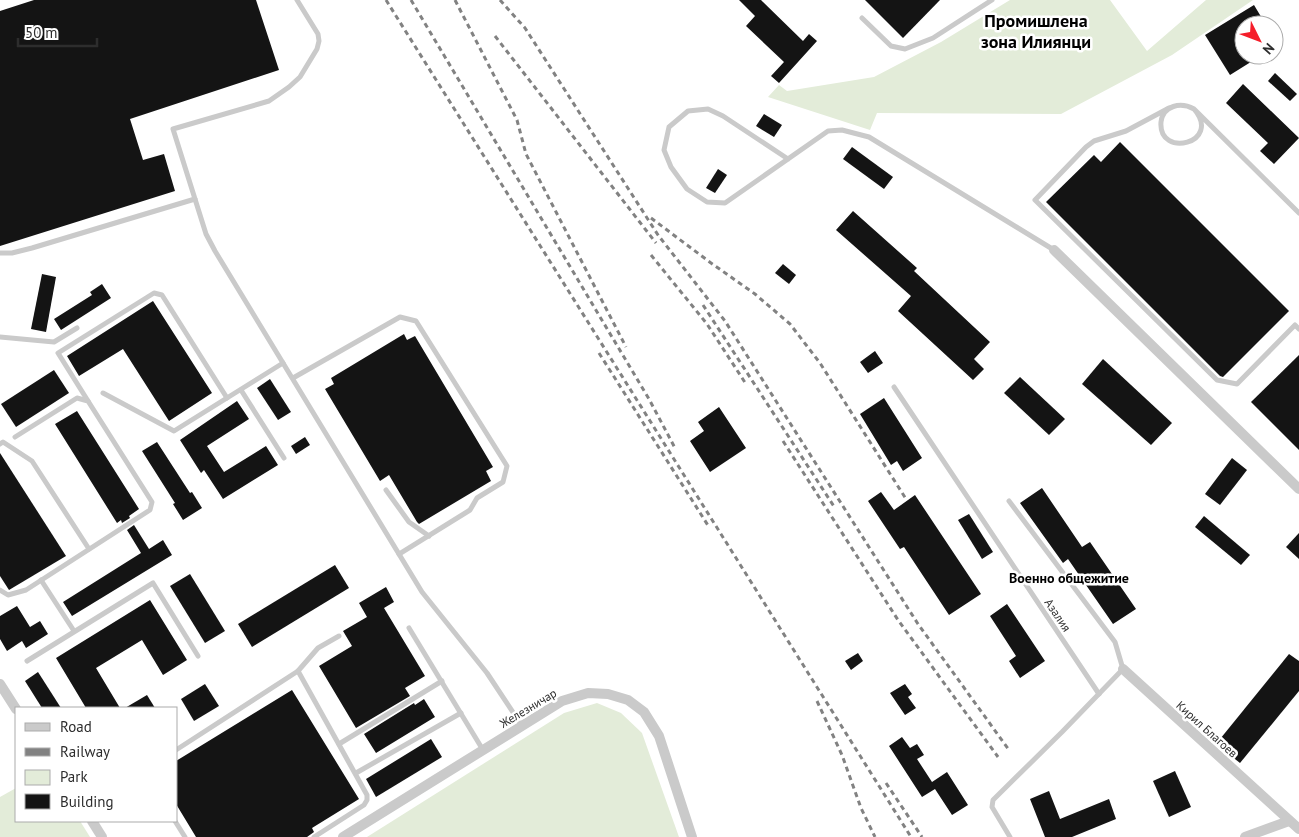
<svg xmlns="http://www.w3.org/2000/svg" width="1299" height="837" font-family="'PT Sans',sans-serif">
<rect width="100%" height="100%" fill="#fff"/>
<g fill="#e3ecd9">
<polygon points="1010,0 1110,0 1147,51 1206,0 1253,0 1172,55 1061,114 877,113 870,130 768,97 779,85 787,91 874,77 941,42"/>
<polygon points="597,703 621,713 642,733 679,837 367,837 564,713"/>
<polygon points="16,788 16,821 80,821 90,837 0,837 0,797"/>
</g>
<g fill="#141414">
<polygon points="34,0 256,0 279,70 130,119 143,160 164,154 175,191 0,246 0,11"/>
<polygon points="739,0 761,0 803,41 809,34 817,41 779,83 771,76 784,62 746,26 755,16"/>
<polygon points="865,0 940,0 903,38"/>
<polygon points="1254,5 1263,20 1255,25 1244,25 1244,55 1262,55 1230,75 1205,35"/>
<polygon points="1275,73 1297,94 1290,101 1268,81"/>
<polygon points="1243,84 1299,138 1274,164 1260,151 1268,143 1226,103"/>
<polygon points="764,114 782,125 774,137 756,126"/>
<polygon points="1120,142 1289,311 1223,377 1220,376 1046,202 1094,155 1101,162"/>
<polygon points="852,147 893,177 884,189 843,159"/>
<polygon points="718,169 727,175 715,193 706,188"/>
<polygon points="853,211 917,268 914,271 990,342 974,359 984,369 973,380 898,311 911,296 836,230"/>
<polygon points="783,264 796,275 789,284 775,273"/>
<polygon points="42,274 56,277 46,332 31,329"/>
<polygon points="102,284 111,298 61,330 54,319 92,295 90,292"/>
<polygon points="153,301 212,393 169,421 123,349 79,376 67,356"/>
<polygon points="404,334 407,340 415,336 493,467 486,471 491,481 419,524 417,522 389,475 380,481 325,389 334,384 331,378"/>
<polygon points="875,351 883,363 868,373 860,362"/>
<polygon points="1299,355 1299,450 1251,402"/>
<polygon points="1103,359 1172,423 1151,445 1082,384"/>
<polygon points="54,370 69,393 16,427 1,404"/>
<polygon points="1020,377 1065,419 1049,435 1004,393"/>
<polygon points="270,379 291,412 278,420 257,388"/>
<polygon points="884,398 922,458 903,471 897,461 891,465 860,414"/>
<polygon points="237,401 249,419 207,446 224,472 266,446 278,465 223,499 204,470 201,473 180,440"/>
<polygon points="719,407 746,448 710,472 690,441 704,431 698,422"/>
<polygon points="77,411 139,509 129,516 130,518 122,523 121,520 117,523 55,424"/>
<polygon points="305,437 310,445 296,454 291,446"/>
<polygon points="157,442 190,493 192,492 202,508 183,520 173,504 175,503 142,451"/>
<polygon points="0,453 66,556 9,590 0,576"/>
<polygon points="1232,458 1247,470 1220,505 1205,494"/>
<polygon points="1042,488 1082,547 1090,542 1136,609 1113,624 1068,559 1063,563 1020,503"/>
<polygon points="881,492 894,510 915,495 981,594 949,615 904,547 900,549 868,501"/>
<polygon points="969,514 993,552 982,559 958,520"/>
<polygon points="1204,516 1250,555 1241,565 1195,527"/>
<polygon points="134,525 149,549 163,540 172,555 72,616 63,602 141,553 127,530"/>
<polygon points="1299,533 1299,559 1286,547"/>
<polygon points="335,565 349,588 252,647 238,624"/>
<polygon points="190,574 225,631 205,643 170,586"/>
<polygon points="386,587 394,602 384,608 425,676 405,688 410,696 356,728 319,666 352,646 343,631 367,617 359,603"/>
<polygon points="150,600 187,660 163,675 142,640 96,668 120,708 86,708 56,658"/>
<polygon points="1007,604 1045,661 1020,678 1009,661 1016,656 990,616"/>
<polygon points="17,606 30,627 40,621 48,634 26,648 22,641 7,651 0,639 0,616"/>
<polygon points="858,653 863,661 851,670 845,661"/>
<polygon points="1289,654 1299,661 1299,691 1240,763 1216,744"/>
<polygon points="38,672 61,708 42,708 25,681"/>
<polygon points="205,684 219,706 194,721 181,699"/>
<polygon points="905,684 912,694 908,697 916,708 905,715 890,693"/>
<polygon points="292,690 359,799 312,828 314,832 307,837 196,837 176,804 176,761"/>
<polygon points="147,695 155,708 125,708"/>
<polygon points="424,699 435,717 376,753 364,734 414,703 415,705"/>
<polygon points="902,737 910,748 917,744 924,755 917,759 932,782 947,772 968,805 952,815 935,789 922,797 889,746"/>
<polygon points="431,739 442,757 376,797 366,779"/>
<polygon points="1175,771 1191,807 1169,817 1153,781"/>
<polygon points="1049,791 1060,819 1109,799 1116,819 1072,837 1045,837 1030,799"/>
</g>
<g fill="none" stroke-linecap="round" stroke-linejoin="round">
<g stroke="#cacaca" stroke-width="5">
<polyline points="862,18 891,46 905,49 933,38 992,0"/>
<polyline points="1169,108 1126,131 1094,141 1086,147 1035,200 1217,380 1237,384 1295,325 1299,329"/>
<path d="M1194 109C1223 143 1158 159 1161 122 1163 105 1181 102 1194 109L1299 213"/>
<polyline points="788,159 723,116 708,109 688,111 669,127 664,150 671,167 687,189 707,202 725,203 828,131 842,130 869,137 1054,250"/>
<polyline points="195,199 206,234 215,251 422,592 487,673 522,726"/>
<polyline points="0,253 12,253 32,248 195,199 173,129 269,101 289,87 300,77 317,49 319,41 318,34 297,0"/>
<polyline points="0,337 54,342 77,328"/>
<polyline points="293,378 400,317 416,321 507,466 503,482 477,498 470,510 399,554"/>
<polyline points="894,387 1099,694"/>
<polyline points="241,390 284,458"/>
<polyline points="103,393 174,431 283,363"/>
<polyline points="88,401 58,353 154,293 162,295 227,398"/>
<polyline points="0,444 3,442 32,461 89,549"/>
<polyline points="386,490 409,522 429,536"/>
<polyline points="1009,501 1115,642 1123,669 1062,732 993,800 992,807 1010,837"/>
<polyline points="41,580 74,631"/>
<polyline points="0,590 8,595 26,590 150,510 152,502 88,401 77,398 15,437"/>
<polyline points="409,628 483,750"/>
<polyline points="27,661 153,583 198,656"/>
<polyline points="298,671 367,795 367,800 364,805 314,837"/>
<polyline points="339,744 442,681"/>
<polyline points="176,750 298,671 318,648 339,636"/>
<polyline points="356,773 461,713"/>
<polyline points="175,821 185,837"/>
</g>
<g stroke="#cacaca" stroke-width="10">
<polyline points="1054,250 1299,489"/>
<polyline points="1123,669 1299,829"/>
<polyline points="0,684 16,709"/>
<polyline points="92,821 102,837"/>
<polyline points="343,837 562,701 588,693 608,694 628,700 644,712 659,736 692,837"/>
<polyline points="1245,837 1289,821"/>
</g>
<g stroke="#828282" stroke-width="3" stroke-dasharray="5 4" stroke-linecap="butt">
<polyline points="386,0 911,837"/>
<polyline points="411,0 649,399 675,448"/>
<polyline points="455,0 517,120 526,154 626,347"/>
<polyline points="500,0 525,28 658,235 725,321 918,624 1009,750"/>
<polyline points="495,36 656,243"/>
<polyline points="651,218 711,263 755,294 790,324 820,363 906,499"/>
<polyline points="651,255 707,324 746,384"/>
<polyline points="703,305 835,508"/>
<polyline points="599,353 709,527"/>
<polyline points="783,441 898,620 998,757"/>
<polyline points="817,701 842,755 861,808 875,837"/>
<polyline points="886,783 922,837"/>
</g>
</g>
<g text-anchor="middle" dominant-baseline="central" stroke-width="5" stroke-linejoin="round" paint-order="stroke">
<g font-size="12" fill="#2d2d2d" stroke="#fff">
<text transform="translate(1058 615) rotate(56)">Азалия</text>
<text transform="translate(528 708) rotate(-31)">Железничар</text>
<text transform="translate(1207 729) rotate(42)">Кирил Благоев</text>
</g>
<g font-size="14" font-weight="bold" fill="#000" stroke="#fff">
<text x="1069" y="578">Военно общежитие</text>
</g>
<g font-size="18" font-weight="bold" fill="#000" stroke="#fff">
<text x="1036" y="20">Промишлена<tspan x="1036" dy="21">зона Илиянци</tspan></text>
</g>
</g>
<rect x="15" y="707" width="162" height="115" fill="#ffffff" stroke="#ababab"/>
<rect x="25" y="723" width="25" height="8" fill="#cacaca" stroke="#ababab"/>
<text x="60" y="732" font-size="15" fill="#2d2d2d">Road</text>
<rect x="25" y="748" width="25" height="8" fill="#828282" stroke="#ababab"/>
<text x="60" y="757" font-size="15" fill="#2d2d2d">Railway</text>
<rect x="25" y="770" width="25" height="15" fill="#e3ecd9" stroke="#ababab"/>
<text x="60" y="782" font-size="15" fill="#2d2d2d">Park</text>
<rect x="25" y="794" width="25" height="15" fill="#141414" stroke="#ababab"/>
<text x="60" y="807" font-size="15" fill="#2d2d2d">Building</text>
<g transform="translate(1259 40) rotate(132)"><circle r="24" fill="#ffffff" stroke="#ababab"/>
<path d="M0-4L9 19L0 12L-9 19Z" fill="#f51e2a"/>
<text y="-8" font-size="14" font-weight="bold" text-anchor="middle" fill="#2d2d2d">N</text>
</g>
<path d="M18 38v8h79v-8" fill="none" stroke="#2d2d2d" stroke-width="2.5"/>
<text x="25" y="38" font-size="15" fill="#2d2d2d" stroke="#ffffff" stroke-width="4" paint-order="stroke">50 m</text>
</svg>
